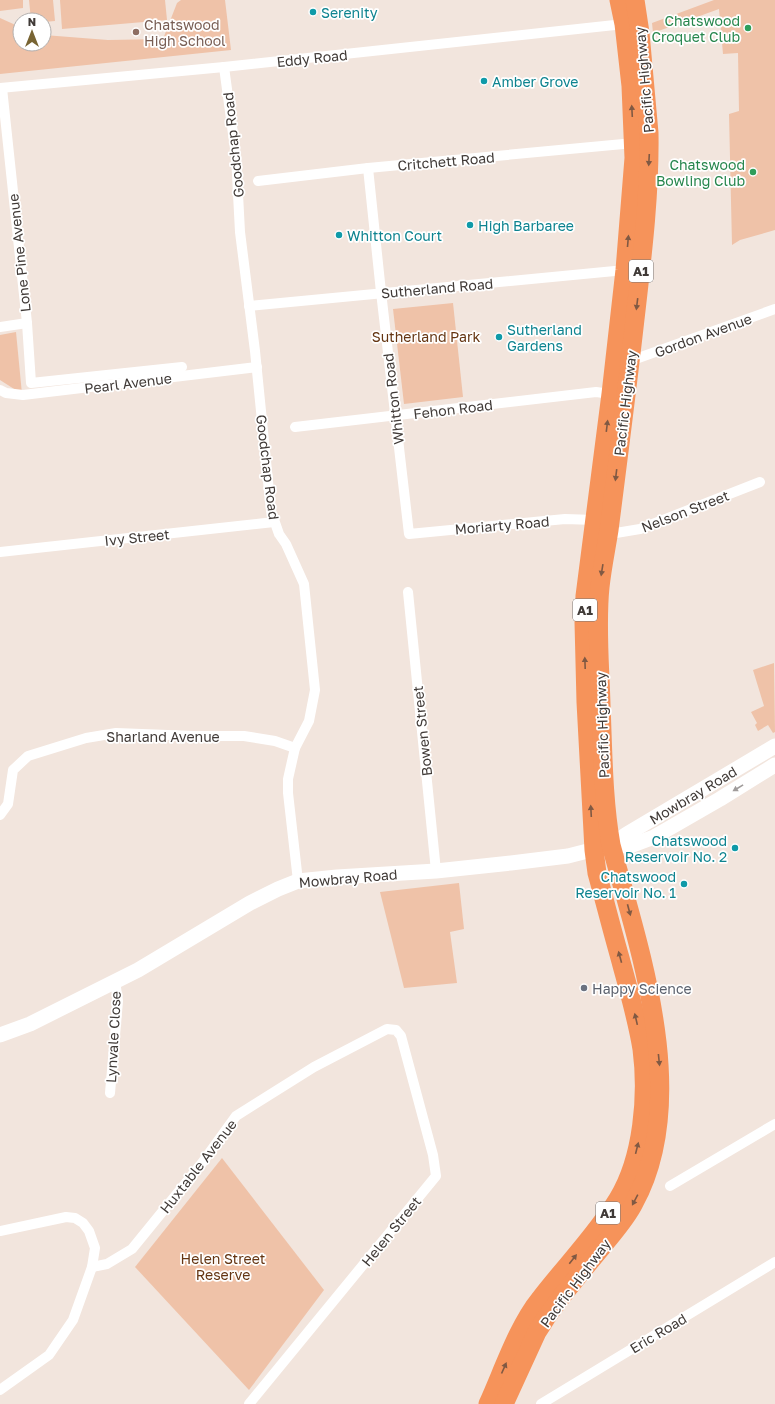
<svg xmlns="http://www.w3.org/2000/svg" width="775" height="1404" font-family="'Golos Text',sans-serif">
<rect width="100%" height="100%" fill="#f2e5dd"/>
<g fill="#efc2a8">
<polygon points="0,0 23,0 23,8 0,11"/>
<polygon points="29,0 53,0 55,21 44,22 44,20 31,20"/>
<polygon points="60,0 165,0 167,20 62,29"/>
<polygon points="181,0 225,0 231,50 0,74 0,18 20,27 20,44 44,44 44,35 108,40 163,39 177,3"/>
<polygon points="714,0 775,0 775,230 740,240 732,245 729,114 739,111 738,53 723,54 719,9 653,33 652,23"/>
<polygon points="453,303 463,397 404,404 393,309"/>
<polygon points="16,332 22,394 0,380 0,335"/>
<polygon points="774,663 775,732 773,733 768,725 758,731 755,725 757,723 751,712 764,706 753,670"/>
<polygon points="459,883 464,929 450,932 457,983 404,988 380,892"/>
<polygon points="222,1158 324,1290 249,1390 135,1267"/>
</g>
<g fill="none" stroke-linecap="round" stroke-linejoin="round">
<g stroke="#fff" stroke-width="10">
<polyline points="224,67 236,156 240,232 255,351 271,511 279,534 286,544 304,584 315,690 309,721 295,748 288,779 288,793 298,881"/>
<polyline points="0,88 224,67 624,24"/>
<polyline points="2,88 27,323 31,383 182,367"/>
<polyline points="368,168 381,292 409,534 565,519 595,520"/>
<polyline points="258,181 368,168 634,143"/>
<polyline points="249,306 625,270"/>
<polyline points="0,327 27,323"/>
<polyline points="630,361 775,309"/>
<polyline points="0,390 6,393 23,395 257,367"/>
<polyline points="295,427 596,392 611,394"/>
<polyline points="608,532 616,533 640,529 760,482"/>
<polyline points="0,552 274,522"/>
<polyline points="408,592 436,871"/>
<polyline points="0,815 8,804 13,770 28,756 86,738 116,733 194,736 244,736 275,741 295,748"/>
<polyline points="110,1093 118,1001 115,981"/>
<polyline points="670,1186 775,1124"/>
<polyline points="0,1231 66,1217 75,1218 83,1223 89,1231 95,1248 92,1267 73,1320 49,1355 0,1390"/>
<polyline points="92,1267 107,1264 132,1249 202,1163 236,1116 314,1067 387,1029 396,1030 401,1036 433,1155 436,1176 249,1404"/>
<polyline points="541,1404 775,1262"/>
</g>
<g stroke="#fff" stroke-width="15">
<polyline points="611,845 627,834 775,746"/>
<polyline points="0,1035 30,1024 138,970 250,903 278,889 298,881 337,877 436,871 511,863 568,856 611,845 630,846 654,837 720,799 775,765"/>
</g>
<g stroke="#f6935a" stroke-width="19">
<path d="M488 1404C503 1371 518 1326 540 1299 566 1265 596 1235 618 1199 643 1158 648 1095 642 1049 637 1018 628 988 620 958 612 930 605 902 597 873L594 850 586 702 584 622 585 596 611 394 625 270 634 158 631 86 624 24 619 0"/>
<path d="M504 1404 537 1332 546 1318C563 1293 583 1270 602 1247 613 1233 626 1219 634 1203 691 1099 640 951 611 845 603 799 603 752 601 705 600 666 596 626 600 587 602 568 606 549 609 530 618 460 627 390 635 319 642 258 650 194 649 133L640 33 635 0"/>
</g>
</g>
<defs><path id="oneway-solid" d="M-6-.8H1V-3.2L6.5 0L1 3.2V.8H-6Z"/></defs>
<g fill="#805943">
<use href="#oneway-solid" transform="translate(632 111) rotate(-93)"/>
<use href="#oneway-solid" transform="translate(649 160) rotate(93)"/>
<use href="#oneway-solid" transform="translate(628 241) rotate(-85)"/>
<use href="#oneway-solid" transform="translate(637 304) rotate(97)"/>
<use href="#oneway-solid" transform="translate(607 426) rotate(-83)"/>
<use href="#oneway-solid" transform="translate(616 475) rotate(97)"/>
<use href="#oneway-solid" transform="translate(602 570) rotate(99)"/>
<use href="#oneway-solid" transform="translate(585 663) rotate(-92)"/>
<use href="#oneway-solid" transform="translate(591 811) rotate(-93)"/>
<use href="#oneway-solid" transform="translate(629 910) rotate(75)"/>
<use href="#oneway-solid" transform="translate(620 957) rotate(-105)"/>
<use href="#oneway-solid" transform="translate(636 1019) rotate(-103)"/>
<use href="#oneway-solid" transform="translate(659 1060) rotate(84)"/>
<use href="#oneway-solid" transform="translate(637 1148) rotate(-76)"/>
<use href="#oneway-solid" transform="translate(635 1200) rotate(118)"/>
<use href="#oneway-solid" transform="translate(573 1259) rotate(-52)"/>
<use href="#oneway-solid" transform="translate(504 1368) rotate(-66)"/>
</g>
<use fill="#a09c9b" href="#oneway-solid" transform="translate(738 788) rotate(149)"/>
<g fill="#0f9aa8" stroke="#fff" stroke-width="1.5">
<circle cx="313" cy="12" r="4"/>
<circle cx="484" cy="81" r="4"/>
<circle cx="470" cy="225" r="4"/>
<circle cx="339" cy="235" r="4"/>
<circle cx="499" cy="337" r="4"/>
<circle cx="735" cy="848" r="4"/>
<circle cx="684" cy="884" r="4"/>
</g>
<g fill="#2e9e5b" stroke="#fff" stroke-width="1.5">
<circle cx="748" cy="28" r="4"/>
<circle cx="753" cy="172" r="4"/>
</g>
<circle fill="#8d6e63" stroke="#fff" stroke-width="1.5" cx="136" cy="32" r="4"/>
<circle fill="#6b7280" stroke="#fff" stroke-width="1.5" cx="584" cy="988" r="4"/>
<g text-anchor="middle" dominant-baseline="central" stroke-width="3.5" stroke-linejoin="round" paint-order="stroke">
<g fill="#fff" stroke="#797573" stroke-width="1">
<rect x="629" y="260" width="24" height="22" rx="3"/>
<rect x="573" y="599" width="24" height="22" rx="3"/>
<rect x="596" y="1202" width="24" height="22" rx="3"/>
</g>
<g font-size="13" font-weight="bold" fill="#403a37">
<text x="641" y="271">A1</text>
<text x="585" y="610">A1</text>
<text x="608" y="1213">A1</text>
</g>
<g font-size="14" fill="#0d838f" stroke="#fff" text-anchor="start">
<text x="321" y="12">Serenity</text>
<text x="492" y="81">Amber Grove</text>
<text x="478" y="225">High Barbaree</text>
<text x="347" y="235">Whitton Court</text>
<text x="507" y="329">Sutherland<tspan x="507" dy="16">Gardens</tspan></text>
<text x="727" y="840" text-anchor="end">Chatswood<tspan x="727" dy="16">Reservoir No. 2</tspan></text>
<text x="676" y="876" text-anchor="end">Chatswood<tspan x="676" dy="16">Reservoir No. 1</tspan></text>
</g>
<g font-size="14" fill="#27864d" stroke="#fff" text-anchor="end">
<text x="740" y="20">Chatswood<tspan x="740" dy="16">Croquet Club</tspan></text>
<text x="745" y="164">Chatswood<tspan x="745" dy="16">Bowling Club</tspan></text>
</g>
<g font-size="14" fill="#785e54" stroke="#fff" text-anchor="start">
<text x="144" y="24">Chatswood<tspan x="144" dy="16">High School</tspan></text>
</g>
<g font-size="14" fill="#403a37" stroke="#fff">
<text transform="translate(312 58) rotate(-6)">Eddy Road</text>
<text transform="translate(644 80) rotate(-95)">Pacific Highway</text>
<text transform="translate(233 145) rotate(-96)">Goodchap Road</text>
<text transform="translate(446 161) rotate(-5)">Critchett Road</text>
<text transform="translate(19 253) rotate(-96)">Lone Pine Avenue</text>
<text transform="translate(437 288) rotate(-5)">Sutherland Road</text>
<text transform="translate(703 335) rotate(-20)">Gordon Avenue</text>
<text transform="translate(128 383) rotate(-7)">Pearl Avenue</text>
<text transform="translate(393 399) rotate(-97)">Whitton Road</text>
<text transform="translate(625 403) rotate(-83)">Pacific Highway</text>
<text transform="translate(453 409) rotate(-7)">Fehon Road</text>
<text transform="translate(268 467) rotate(83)">Goodchap Road</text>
<text transform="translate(685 511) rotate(-21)">Nelson Street</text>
<text transform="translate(502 525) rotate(-5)">Moriarty Road</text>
<text transform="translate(137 537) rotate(-6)">Ivy Street</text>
<text transform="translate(602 725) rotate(-92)">Pacific Highway</text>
<text transform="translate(422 731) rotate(-96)">Bowen Street</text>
<text x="163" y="736">Sharland Avenue</text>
<text transform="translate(693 795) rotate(-31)">Mowbray Road</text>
<text transform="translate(348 878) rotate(-5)">Mowbray Road</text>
<text transform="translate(113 1037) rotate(-87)">Lynvale Close</text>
<text transform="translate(198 1166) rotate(-52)">Huxtable Avenue</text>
<text transform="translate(391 1231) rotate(-51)">Helen Street</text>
<text transform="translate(575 1283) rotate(-53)">Pacific Highway</text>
<text transform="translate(658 1333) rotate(-31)">Eric Road</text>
</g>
<g font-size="14" fill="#653512" stroke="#fff">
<text x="426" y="336">Sutherland Park</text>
<text x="223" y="1258">Helen Street<tspan x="223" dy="16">Reserve</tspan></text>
</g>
<g font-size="14" fill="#5b616d" stroke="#fff" text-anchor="start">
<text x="592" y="988">Happy Science</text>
</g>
</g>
<g transform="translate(32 32)"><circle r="19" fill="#ffffff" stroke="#b3b0af"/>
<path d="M0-3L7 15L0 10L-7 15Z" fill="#786433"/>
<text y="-6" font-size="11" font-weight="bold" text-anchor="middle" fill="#403a37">N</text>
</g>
</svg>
